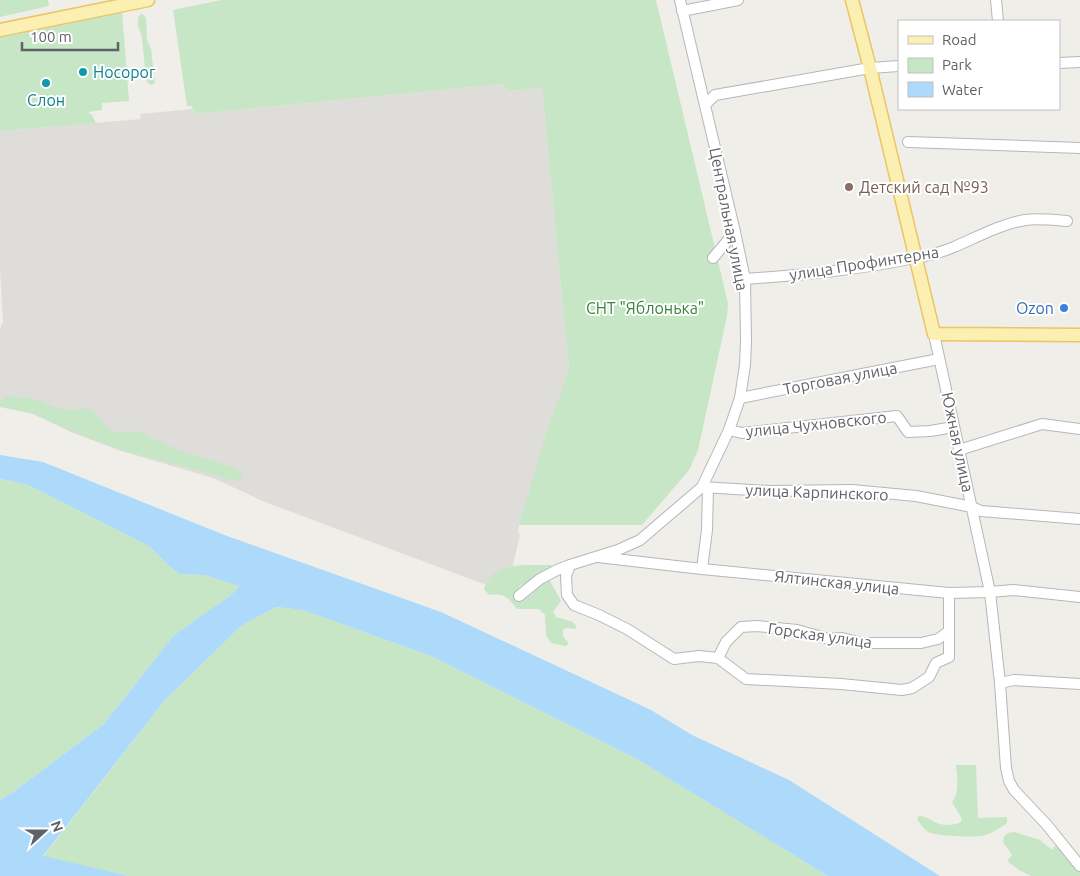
<svg xmlns="http://www.w3.org/2000/svg" width="1080" height="876" font-family="Ubuntu,sans-serif">
<rect width="100%" height="100%" fill="#f0eee8"/>
<polygon fill="#dfddda" points="503,84 508,91 542,88 569,369 519,525 518,531 520,535 509,582 505,592 265,502 213,478 121,451 73,433 16,406 0,402 0,328 3,322 0,269 0,131 141,119 140,114 192,109 196,114"/>
<g fill="#c6e6c6">
<polygon points="0,0 48,0 49,6 0,17"/>
<polygon points="221,0 656,0 728,303 727,316 698,450 689,470 642,525 519,525 545,437 569,369 542,88 508,91 503,84 196,114 191,106 187,106 173,10"/>
<polygon points="122,12 129,101 102,103 102,110 88,112 92,115 96,123 0,131 0,36"/>
<polygon points="141,14 144,15 146,19 147,40 151,49 155,82 154,84 151,85 148,83 146,79 142,38 138,25 138,18"/>
<polygon points="7,395 42,401 54,407 73,410 85,408 93,410 99,417 105,426 117,432 138,431 178,450 236,468 243,477 240,480 230,480 205,472 123,451 73,432 34,414 0,407 0,401"/>
<polygon points="0,479 26,484 149,546 168,565 179,574 204,575 241,586 231,595 174,635 104,724 12,793 0,800"/>
<path d="M524 565H551L552 567 519 587V591L525 597C537 595 533 588 540 582 541 582 548 580 549 579L561 601 553 612 556 617 573 622 576 626V629L567 628 563 629V636L569 644 565 646 551 643 546 635 545 615 539 609H517C507 597 505 593 489 595L484 589C489 570 507 567 524 565Z"/>
<polygon points="276,607 303,610 431,656 637,759 828,876 129,876 43,857 165,700 241,626"/>
<path d="M956 765H976L978 818 1007 817V823C1001 827 994 832 986 835 978 838 939 836 931 833 924 830 921 825 917 819L919 816C928 816 932 822 940 824 947 826 955 825 961 822L962 819 952 802C960 793 957 776 956 765Z"/>
<polygon points="1014,832 1040,840 1052,850 1057,843 1080,869 1080,876 1031,876 1019,870 1007,861 1012,855 1003,842 1004,836 1008,833"/>
</g>
<polygon fill="#add9fb" points="0,455 43,462 227,536 441,612 651,710 692,735 789,780 940,876 828,876 637,759 431,656 303,610 276,607 241,626 165,700 43,856 129,876 0,876 0,800 12,793 104,724 174,635 231,595 240,586 204,575 179,574 168,565 149,546 26,484 0,479"/>
<g fill="none" stroke-linecap="round" stroke-linejoin="round">
<g stroke="#b5b7bb" stroke-width="12">
<g id="minor">
<polyline points="996,0 998,21"/>
<polyline points="682,11 738,0"/>
<polyline points="1059,63 1080,62"/>
<polyline points="705,105 715,95 870,68 899,66"/>
<polyline points="908,142 1080,148"/>
<polyline points="713,258 735,232"/>
<path d="M745 279C801 275 858 270 914 258 927 256 942 252 954 247 977 237 1001 224 1025 220 1039 218 1053 220 1067 221"/>
<polyline points="934,334 990,592 1000,683 1006,768 1009,781 1014,790 1047,825 1080,866"/>
<polyline points="740,398 939,359"/>
<polyline points="729,430 742,433 897,416 908,432 930,431 954,427"/>
<polyline points="959,450 1042,424 1080,429"/>
<polyline points="702,487 769,491 852,490 916,496 972,507 981,511 1080,519"/>
<polyline points="598,557 702,569 949,593 990,592 1013,590 1080,597"/>
<polyline points="570,565 566,576 567,595 574,605 599,615 627,629 674,659 699,656 718,658 726,642 741,627 757,626 797,630 829,639 842,638 862,643 921,643 938,639 949,631 949,593"/>
<polyline points="702,569 707,530 708,488"/>
<polyline points="519,596 540,579 557,570 570,565 618,550 640,540 702,487 729,430 740,398 745,365 746,341 745,279 735,232 680,0"/>
<polyline points="718,658 746,679 841,684 902,690 912,688 929,677 936,663 949,657 949,631"/>
<polyline points="1000,683 1014,680 1080,684"/>
</g>
</g>
<g stroke="#ebc566" stroke-width="15">
<g id="major">
<polyline points="852,0 870,68 934,334 1080,335"/>
<polyline points="0,30 148,0"/>
</g>
</g>
<use href="#minor" stroke="#fff" stroke-width="10"/>
<use href="#major" stroke="#fbefb2" stroke-width="12"/>
</g>
<g fill="#0f9aa8" stroke="#fff" stroke-width="2">
<circle cx="83" cy="72" r="5"/>
<circle cx="46" cy="83" r="5"/>
</g>
<circle fill="#8d6e63" stroke="#fff" stroke-width="2" cx="849" cy="187" r="5"/>
<circle fill="#3f7fe0" stroke="#fff" stroke-width="2" cx="1064" cy="308" r="5"/>
<g text-anchor="middle" dominant-baseline="central" stroke-width="4" stroke-linejoin="round" paint-order="stroke">
<g font-size="16" fill="#0d838f" stroke="#fff" text-anchor="start">
<text x="93" y="72">Носорог</text>
<text x="46" y="100" text-anchor="middle">Слон</text>
</g>
<g font-size="16" fill="#785e54" stroke="#fff" text-anchor="start">
<text x="859" y="187">Детский сад №93</text>
</g>
<g font-size="16" fill="#5f6267" stroke="#fff">
<text transform="translate(729 219) rotate(79)">Центральная улица</text>
<text transform="translate(864 263) rotate(-9)">улица Профинтерна</text>
<text transform="translate(840 378) rotate(-11)">Торговая улица</text>
<text transform="translate(816 424) rotate(-6)">улица Чухновского</text>
<text transform="translate(958 442) rotate(78)">Южная улица</text>
<text transform="translate(817 492) rotate(2)">улица Карпинского</text>
<text transform="translate(837 582) rotate(6)">Ялтинская улица</text>
<text transform="translate(820 635) rotate(8)">Горская улица</text>
</g>
<g font-size="16" fill="#3a833d" stroke="#fff">
<text x="645" y="308">СНТ "Яблонька"</text>
</g>
<g font-size="16" fill="#366cbe" stroke="#fff" text-anchor="end">
<text x="1054" y="308">Ozon</text>
</g>
</g>
<rect x="898" y="20" width="162" height="90" fill="#ffffff" stroke="#bfc0c2"/>
<rect x="908" y="36" width="25" height="8" fill="#fbefb2" stroke="#bfc0c2"/>
<text x="942" y="45" font-size="15" fill="#5f6267">Road</text>
<rect x="908" y="58" width="25" height="15" fill="#c6e6c6" stroke="#bfc0c2"/>
<text x="942" y="70" font-size="15" fill="#5f6267">Park</text>
<rect x="908" y="82" width="25" height="15" fill="#add9fb" stroke="#bfc0c2"/>
<text x="942" y="95" font-size="15" fill="#5f6267">Water</text>
<g transform="translate(45 831) rotate(69)" stroke="#ffffff" stroke-width="4" paint-order="stroke">
<path d="M0-4L9 19L0 12L-9 19Z" fill="#5f6267"/>
<text y="-8" font-size="14" font-weight="bold" text-anchor="middle" fill="#5f6267">N</text>
</g>
<path d="M22 42v8h96v-8" fill="none" stroke="#5f6267" stroke-width="2.5"/>
<text x="30" y="42" font-size="15" fill="#5f6267" stroke="#ffffff" stroke-width="4" paint-order="stroke">100 m</text>
</svg>
